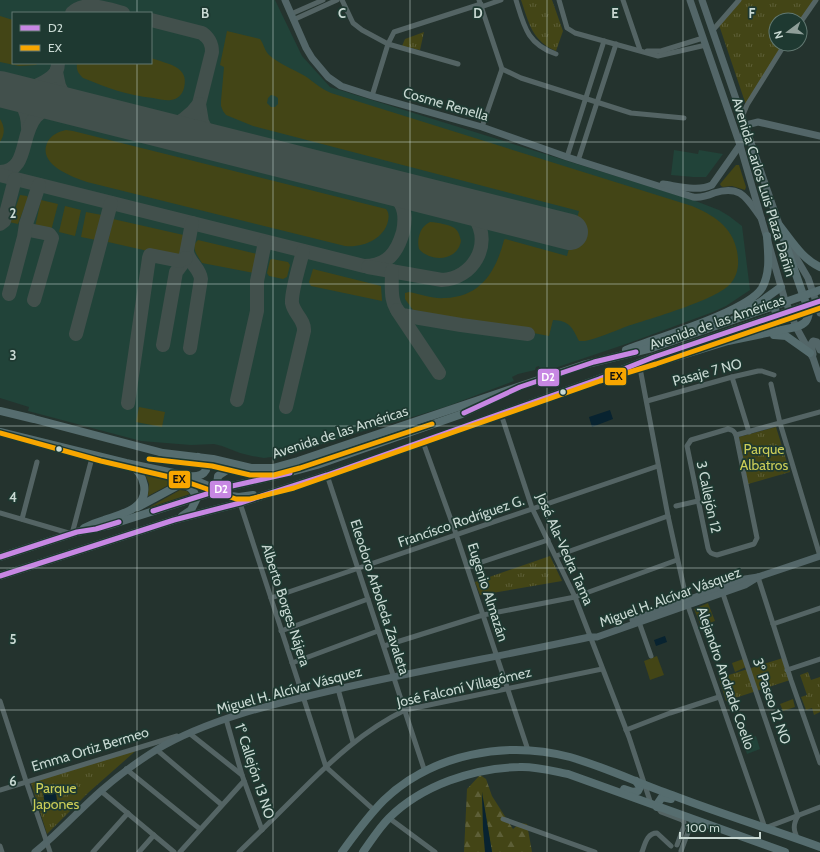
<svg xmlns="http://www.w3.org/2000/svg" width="820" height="852" font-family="Cabin,sans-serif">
<defs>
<pattern id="forest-firs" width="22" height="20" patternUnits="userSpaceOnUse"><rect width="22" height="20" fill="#434516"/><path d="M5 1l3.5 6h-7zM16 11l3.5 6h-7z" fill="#5d5f37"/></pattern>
<pattern id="park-tufts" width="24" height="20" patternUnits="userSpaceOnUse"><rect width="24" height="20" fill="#434516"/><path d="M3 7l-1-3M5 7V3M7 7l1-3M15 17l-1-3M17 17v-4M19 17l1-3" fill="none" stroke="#5d5f37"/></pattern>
</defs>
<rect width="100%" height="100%" fill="#24332e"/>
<g fill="#214339" fill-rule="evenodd">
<path d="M0 0H275L302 56 330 87 693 200 719 210 729 216 742 226 750 290 726 306 713 312 629 343 546 371 540 370 539 366 536 367 535 370 518 374 512 377 514 381 448 406 416 416 360 432 300 451 279 456 264 458 252 456 240 453 222 446 214 444 191 445 141 441 28 411 29 407 0 398ZM13 13H151V63H13Z"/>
<polygon points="674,150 698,154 699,150 723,154 706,177 693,177 671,175"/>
<polygon points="756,736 760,749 747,754 743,741"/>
</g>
<g fill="#434516" fill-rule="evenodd">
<polygon points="0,16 13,20 13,63 38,63 36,65 19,66 0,62"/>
<path d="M227 31 260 39C264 44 264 50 269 55 279 64 293 69 305 76 314 82 321 89 331 93L692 206C713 215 732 226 737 251 739 262 739 273 731 283 718 300 648 319 625 327 612 332 599 338 585 341H579C572 327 570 321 553 320L549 336 413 310 405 299V293L409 292C420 294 433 299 445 298 481 297 496 271 504 240L505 239 567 256 579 211 253 126 226 115 223 111 221 106V101L224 67 220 65ZM271 95 275 96 278 98V104L275 107H271L267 103 268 98Z"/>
<path d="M151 58C167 64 190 66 184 88 182 95 178 99 171 100 166 101 159 99 153 98 126 95 108 88 83 78 78 73 76 70 77 63H151Z"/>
<path d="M0 119C5 127 5 134 0 142Z"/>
<path d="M66 130 73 131 386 209C389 213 389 216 388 221 384 239 363 248 345 246L87 182C71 176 36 164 48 141 53 134 58 132 66 130Z"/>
<polygon points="736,165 739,165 746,187 745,190 732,186 723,187 721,186 720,184"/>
<polygon points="20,195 27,196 28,198 18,224 9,222 11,221"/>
<polygon points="41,200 58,204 51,231 35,227"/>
<polygon points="65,206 81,210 75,236 59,232"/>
<polygon points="86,212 102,215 96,240 81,237"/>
<polygon points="113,219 188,236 183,259 108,242"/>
<path d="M430 222C435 222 439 223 443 224 455 227 458 228 461 241 458 256 443 261 429 256 425 254 421 252 419 249 418 245 418 240 419 236 421 229 424 225 430 222Z"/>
<path d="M198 240 257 254 254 273 202 263C197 255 190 247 198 240Z"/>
<polygon points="272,259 288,262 290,265 287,277 283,279 269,276 267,273 270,260"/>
<polygon points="313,269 381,286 382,301 311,286 309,282"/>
<polygon points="139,407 165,412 162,427 136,422"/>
<polygon points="144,471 178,480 148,496 149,484"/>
<polygon points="180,490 187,491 190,494 148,508"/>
<polygon points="708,603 715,621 701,626 694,609"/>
<polygon points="657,656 664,675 650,680 644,661"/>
<polygon points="743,659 746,667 735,672 732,663"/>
<polygon points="793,699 795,707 783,711 780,704"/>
</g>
<polygon fill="url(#forest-firs)" points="480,775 486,779 492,796 513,829 520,823 527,824 532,852 492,852 482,795 486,852 464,852 467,789"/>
<g fill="url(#park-tufts)">
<path d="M521 0H552L563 31 556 51C532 41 529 23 521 0Z"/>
<polygon points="741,0 815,0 800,20 776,20 776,44 785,44 746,105 719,25"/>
<polygon points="424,32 420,50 402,46 405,39"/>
<polygon points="776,427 790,472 748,484 739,437"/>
<polygon points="550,556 562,581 480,595 475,582"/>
<polygon points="783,658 790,680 726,701 719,678"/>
<polygon points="808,672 811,680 820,677 820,712 814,715 812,708 806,710 801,697 807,695 800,675"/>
<polygon points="140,747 89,792 47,834 31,783"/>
</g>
<g fill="#082330">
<polygon points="610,410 613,419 592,427 589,417"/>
<polygon points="665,636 667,642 656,646 654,640"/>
<polygon points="57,785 60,785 56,794 57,800 52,806 49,807 45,804 43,793 47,789"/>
<polygon points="482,792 492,852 485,852 483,829"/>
</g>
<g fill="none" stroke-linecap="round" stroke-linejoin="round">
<g stroke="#42504c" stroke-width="14">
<path d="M72 13C85 0 107 9 123 13"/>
<path d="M151 20 202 33C209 38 212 43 212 52L199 104 202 122 212 142"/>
<polyline points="56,72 59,86 69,106"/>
<path d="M2 89C20 97 28 109 28 128"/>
<path d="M19 93C28 89 50 82 56 72 57 70 58 66 58 63"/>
<path d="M165 130C179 123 190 117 199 104"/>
<path d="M0 172C40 170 7 103 69 106"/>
<path d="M0 175 364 266C387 266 397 253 403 232 405 222 406 213 401 204 396 193 386 187 375 183"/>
<polyline points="0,224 4,221 15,179"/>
<polyline points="26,225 29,230 49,234 52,238 34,300"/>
<path d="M187 252C189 263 200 268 201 279L190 348"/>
<path d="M368 267 442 280C472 279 493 245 475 218 470 211 463 207 456 203"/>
<path d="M392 271C392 286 389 305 402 315L461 325 528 334"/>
<polyline points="9,294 24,237 26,224 39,185"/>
<polyline points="397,310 439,373"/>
<polyline points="76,334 111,203"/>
<polyline points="163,345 176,272 185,260 192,223"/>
<polyline points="237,400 257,311 257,281 265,242"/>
<polyline points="128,403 149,258 150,255 180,261 186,258"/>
<path d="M286 407 304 331C305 320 294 314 292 303 291 291 300 264 303 251"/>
</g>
<polyline stroke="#42504c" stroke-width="36" points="0,89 570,232"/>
<g stroke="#546464" stroke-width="5">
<polyline points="342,0 353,23 362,30 388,44 458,64"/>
<polyline points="479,0 502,69 482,127"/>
<path d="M516 0C524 26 527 44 556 54"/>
<polyline points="559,0 567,28 575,33 658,56 706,45"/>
<polyline points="623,0 640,50"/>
<polyline points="481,7 501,0"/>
<polyline points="291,14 323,0"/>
<polyline points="293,20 337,0"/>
<polyline points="800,23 816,0"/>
<polyline points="713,30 739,0"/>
<polyline points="647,51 661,51 703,38"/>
<polyline points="502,69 521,78 631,113 684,118"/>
<polyline points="372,96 388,44 394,32 481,4"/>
<polyline points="742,117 747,105 785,44"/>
<polyline points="567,157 604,41"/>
<polyline points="578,161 616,44"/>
<polyline points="640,368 668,516 688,606 765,828 820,807"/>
<polyline points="732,377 749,432"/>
<polyline points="771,384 780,423 820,556"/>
<polyline points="647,401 732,377 758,371 762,371 774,375"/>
<polyline points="501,414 532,508 575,597 629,737 651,804"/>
<path d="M728 429C733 430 734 431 736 435L757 538 754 544 717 555C712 554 709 553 708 548L687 446 691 440Z"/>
<polyline points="736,435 820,412"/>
<polyline points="423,442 455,531 528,750"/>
<polyline points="327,475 425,772"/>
<polyline points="240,503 326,767 374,810"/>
<polyline points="676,506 698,501"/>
<polyline points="0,513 72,534 93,454"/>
<polyline points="22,519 37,462"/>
<polyline points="556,556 668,516"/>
<polyline points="467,567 548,540"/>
<polyline points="758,577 791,680 820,763"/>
<polyline points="723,594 798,816"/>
<polyline points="271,598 658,466"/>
<polyline points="639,622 651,656"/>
<polyline points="773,624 820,608"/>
<polyline points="281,631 368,599"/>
<polyline points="384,646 483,615 575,597 677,560"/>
<polyline points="292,663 378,631"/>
<polyline points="787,670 820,659"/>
<polyline points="338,689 353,742"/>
<polyline points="0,701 26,781 50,852"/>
<polyline points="226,719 242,775 262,830"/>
<polyline points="626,730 670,713 719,697"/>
<polyline points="189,733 242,775"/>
<polyline points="157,750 222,805"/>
<polyline points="126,769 200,829"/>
<polyline points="0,790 177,736"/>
<polyline points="101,791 174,852"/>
<polyline points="657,807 661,812 682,820 684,822 684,826 677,845"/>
<polyline points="389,818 435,852"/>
<polyline points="503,819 595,852"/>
<path d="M798 839C793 830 793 824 798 816"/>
<polyline points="0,846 2,852"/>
<polyline points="681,851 693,819"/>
<polyline points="93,852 128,813"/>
<polyline points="139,852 154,835"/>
<polyline points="180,852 244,781"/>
<path d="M239 852C260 832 280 812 300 792 332 760 364 730 405 710L602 669"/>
<path d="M642 852C645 844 647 833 657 833L671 846"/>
</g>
<g stroke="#536668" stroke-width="7">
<path d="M285 0 306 48 312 58 328 77 341 86 372 96 482 127 567 157 693 197C701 198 707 196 714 193 741 184 747 199 761 218"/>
<polyline points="690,0 740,145 784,297 796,327 813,358 820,379"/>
<polyline points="702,0 781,230"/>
<path d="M663 184C678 186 698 192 712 185L740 145 746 128 750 124 758 122 820 136"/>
<polyline points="788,244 808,278 820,313"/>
<polyline points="813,354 811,344 813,341 817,342 820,350"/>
<polyline points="633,620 745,579 758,577 820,556"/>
<path d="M35 852C59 833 79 810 102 790 119 775 137 762 156 750 210 718 278 703 338 689 422 670 506 655 590 637H597L745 585 758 577"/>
</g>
<g stroke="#566d6f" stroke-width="8">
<path d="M779 225C791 240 802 259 820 267"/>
<polyline points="759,303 781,287"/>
<path d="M739 310C750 306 773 294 776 313 777 317 775 321 772 324 766 330 753 331 746 334"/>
<polyline points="774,335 786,336 810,353"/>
<path d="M626 350C656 338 747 312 762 288 771 272 768 253 767 236"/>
<path d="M637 369 728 341 796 327C805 324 808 321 809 312L782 234"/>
<polyline points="0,411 34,419 163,453 213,459 251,468 273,468 298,461 583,365 652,348 820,290"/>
<polyline points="0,432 126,463 183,475 231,496 239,497 253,495"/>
<path d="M188 476C195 477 202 477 206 470L205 462 198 457"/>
<path d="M225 492C220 488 216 483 218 476L227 470H244"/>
<path d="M138 507 177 486C188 483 195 489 196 500L191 510 182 516"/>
<path d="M84 528C90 525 97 522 104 520 121 514 148 509 144 485 142 476 138 469 130 465"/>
<polyline points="0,557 77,532 110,525 232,486 280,475 317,465 462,414 487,402"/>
<polyline points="0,576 174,520 240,503 327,475 423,442 599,379 654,357 820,301"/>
<polyline points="624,789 633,792 638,791 640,787 636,781"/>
<polyline points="657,807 658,803 662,797 671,799"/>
<path d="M342 852C355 834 368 816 384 800 432 754 506 740 570 757 605 767 638 783 672 795 721 814 771 829 820 847"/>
<path d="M363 852C371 841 379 828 389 818 422 785 474 768 519 767 536 766 552 771 568 774L785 852"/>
</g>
<g stroke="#1e3931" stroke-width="8">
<g id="bus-1">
<polyline points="464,413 520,387 594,362 636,352"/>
<polyline points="153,511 232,486 290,473"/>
<polyline points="0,557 77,532 96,529 119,522"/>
<polyline points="0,576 174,520 240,503 327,475 599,379 654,357 820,301"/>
</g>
</g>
<g stroke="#1e3931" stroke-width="8">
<g id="bus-2">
<polyline points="0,433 101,461 178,479 236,499 250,499 294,488 600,381 656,364 820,308"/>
<polyline points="149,459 212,466 250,475 274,475 300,468 432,424"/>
</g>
</g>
<use href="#bus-1" stroke="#c787e3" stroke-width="5"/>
<use href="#bus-2" stroke="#f7a600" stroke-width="5"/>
</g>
<path fill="none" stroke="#c9d9d3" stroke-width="1" stroke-opacity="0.55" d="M137 0V13M273 0V852M410 0V852M547 0V852M683 0V852M137 63V852M0 142H820M0 284H820M0 426H820M0 568H820M0 710H820"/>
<g fill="#c9d9d3" stroke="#1e3931" stroke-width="1.5">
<circle cx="563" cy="392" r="3.5"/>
<circle cx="59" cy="449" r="3.5"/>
</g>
<g text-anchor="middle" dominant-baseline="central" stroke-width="3.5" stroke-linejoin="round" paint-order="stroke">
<g font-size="14" fill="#c9d9d3" stroke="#1e3931">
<text transform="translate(446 104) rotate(16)">Cosme Renella</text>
<text transform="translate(764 187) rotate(73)">Avenida Carlos Luis Plaza Dañin</text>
<text transform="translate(717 322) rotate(-19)">Avenida de las Américas</text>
<text transform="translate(707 372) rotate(-15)">Pasaje 7 NO</text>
<text transform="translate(340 432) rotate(-18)">Avenida de las Américas</text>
<text transform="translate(709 497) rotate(78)">3 Callejón 12</text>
<text transform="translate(461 521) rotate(-19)">Francísco Rodríguez G.</text>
<text transform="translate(565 549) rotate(66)">José Ala-Vedra Tama</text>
<text transform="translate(488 592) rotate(72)">Eugenio Almazán</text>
<text transform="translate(380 597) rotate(72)">Eleodoro Arboleda Zavaleta</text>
<text transform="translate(670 597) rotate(-20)">Miguel H. Alcívar Vásquez</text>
<text transform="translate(286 605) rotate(72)">Alberto Borges Nájera</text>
<text transform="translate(726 678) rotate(71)">Alejandro Andrade Coello</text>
<text transform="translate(464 687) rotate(-13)">José Falconí Villagómez</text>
<text transform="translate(289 690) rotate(-15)">Miguel H. Alcívar Vásquez</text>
<text transform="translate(772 701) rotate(71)">3º Paseo 12 NO</text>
<text transform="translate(90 749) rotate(-17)">Emma Ortiz Bermeo</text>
<text transform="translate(255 771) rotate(72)">1º Callejón 13 NO</text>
</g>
<g font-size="14" fill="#cbcd57" stroke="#1e3931">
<text x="764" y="449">Parque<tspan x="764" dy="16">Albatros</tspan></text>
<text x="56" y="788">Parque<tspan x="56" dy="16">Japones</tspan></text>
</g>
</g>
<g font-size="13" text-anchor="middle" font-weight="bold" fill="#c9d9d3" stroke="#1e3931" stroke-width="3.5" stroke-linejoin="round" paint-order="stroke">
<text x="205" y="18">B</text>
<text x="342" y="18">C</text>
<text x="478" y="18">D</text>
<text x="615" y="18">E</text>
<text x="752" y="18">F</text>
<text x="13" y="218">2</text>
<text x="13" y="360">3</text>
<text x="13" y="502">4</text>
<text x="13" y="644">5</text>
<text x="13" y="786">6</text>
</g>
<g stroke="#1e3931" stroke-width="1.5">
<rect x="604" y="367" width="23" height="19" rx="4" fill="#f7a600"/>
<rect x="537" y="368" width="23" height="19" rx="4" fill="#c787e3"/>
<rect x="168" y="470" width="23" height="19" rx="4" fill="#f7a600"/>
<rect x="209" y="480" width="23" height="19" rx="4" fill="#c787e3"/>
</g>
<g font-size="11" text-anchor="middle" font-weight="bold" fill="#fff">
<text x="548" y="381">D2</text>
<text x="221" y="493">D2</text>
</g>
<g font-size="11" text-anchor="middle" font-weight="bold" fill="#111">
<text x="616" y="380">EX</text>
<text x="179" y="483">EX</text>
</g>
<rect x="12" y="12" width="140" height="52" fill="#1e3931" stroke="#627972"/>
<rect x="20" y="25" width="20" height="6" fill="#c787e3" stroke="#627972"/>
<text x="48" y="32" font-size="12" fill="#c9d9d3">D2</text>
<rect x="20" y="45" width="20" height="6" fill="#f7a600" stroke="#627972"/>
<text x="48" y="52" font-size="12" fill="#c9d9d3">EX</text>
<g transform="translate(788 32) rotate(254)"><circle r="19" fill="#1e3931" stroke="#627972"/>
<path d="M0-3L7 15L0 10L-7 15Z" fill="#8f9f99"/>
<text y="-6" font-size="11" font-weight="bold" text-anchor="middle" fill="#c9d9d3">N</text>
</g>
<path d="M680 832v6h80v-6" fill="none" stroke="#c9d9d3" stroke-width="2"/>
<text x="686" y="832" font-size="12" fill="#c9d9d3" stroke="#1e3931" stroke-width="3" paint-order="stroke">100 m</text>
</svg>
